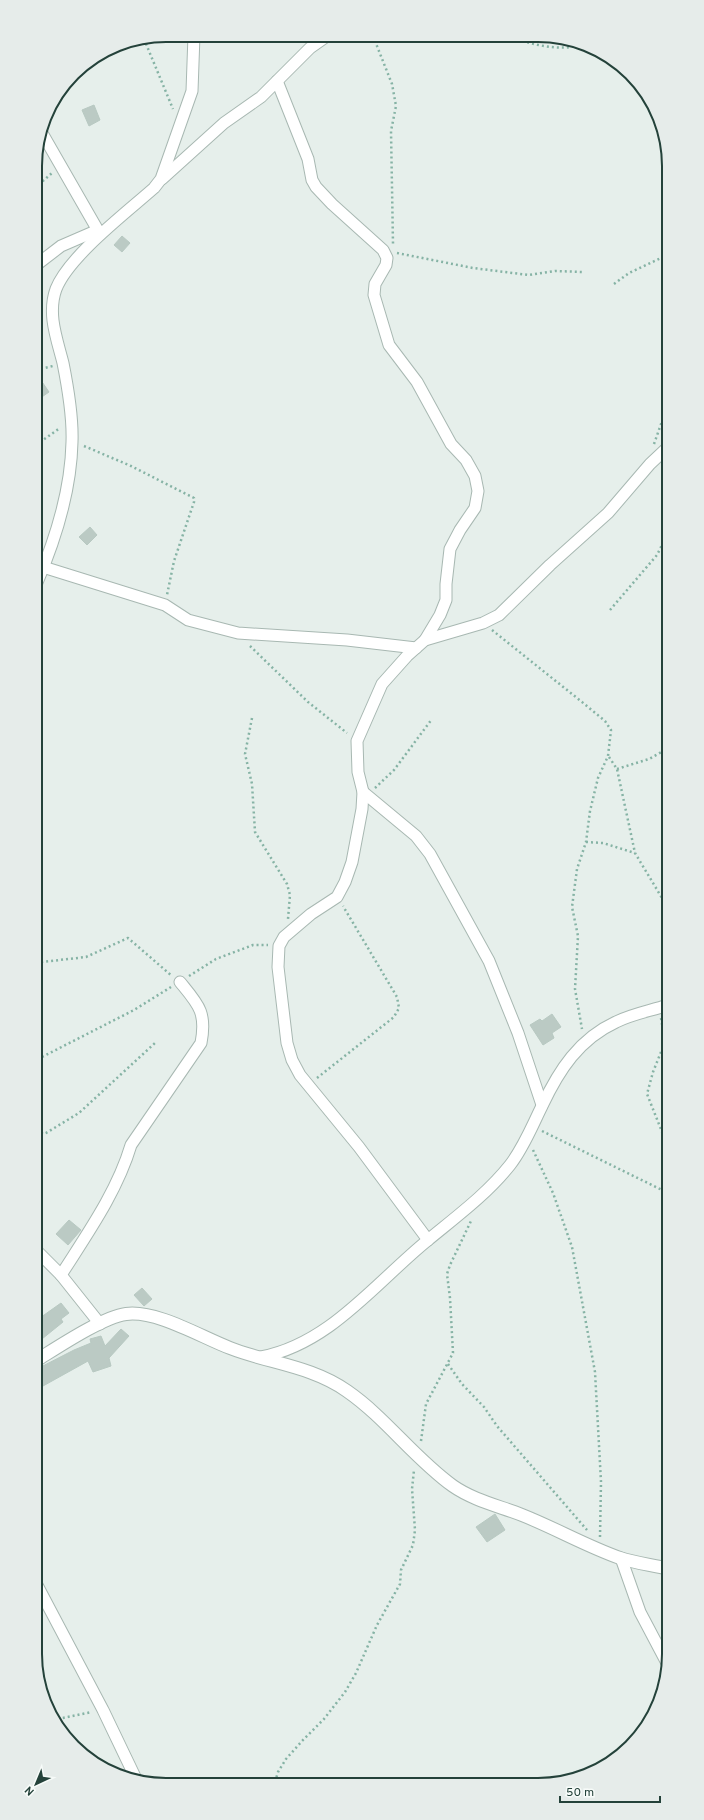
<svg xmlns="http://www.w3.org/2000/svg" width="704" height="1820" font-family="Overpass,sans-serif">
<rect width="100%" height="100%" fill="#e6efeb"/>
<g fill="#bbcac4" stroke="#b8c9c2">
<polygon points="94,105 100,120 89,126 82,110"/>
<polygon points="122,236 130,243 122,252 114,245"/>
<polygon points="36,373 49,392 36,401"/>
<polygon points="90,527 97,535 87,545 79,537"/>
<polygon points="552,1014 561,1027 552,1033 554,1038 543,1045 530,1025 540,1019 542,1021"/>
<polygon points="69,1220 81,1230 68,1245 56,1234"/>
<polygon points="142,1288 152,1299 144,1306 134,1295"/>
<polygon points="61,1303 69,1313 61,1319 63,1322 37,1343 37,1320"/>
<polygon points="121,1329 129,1336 109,1358 111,1366 93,1372 88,1361 43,1386 37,1378 37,1369 74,1350 91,1343 90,1339 101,1336 105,1346"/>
<polygon points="495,1514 505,1530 487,1542 476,1527"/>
</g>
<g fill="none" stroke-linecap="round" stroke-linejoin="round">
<g stroke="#a8b8b2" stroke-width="13">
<g id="minor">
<polyline points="277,81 308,159 312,180 316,187 332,204 383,250 387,258 386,265 375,284 374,295 389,345 417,382 451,444 466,460 475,476 478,491 475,508 460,530 450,549 446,584 446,600 440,615 425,640"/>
<polyline points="42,133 100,234"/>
<polyline points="162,179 224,123 261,97 310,48 327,36"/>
<polyline points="35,266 61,246 98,230"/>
<polyline points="43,567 165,605 188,620 238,633 347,640 416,648"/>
<path d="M36 585C55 541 71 490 72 442 73 416 68 388 63 363 57 339 47 314 56 289 69 256 127 212 154 188L161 179 192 91 194 35"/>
<polyline points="363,792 416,836 430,854 489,961 518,1033 542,1105"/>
<polyline points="428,1240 359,1147 300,1075 292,1060 287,1043 278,967 279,946 284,937 311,914 337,897 345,882 352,862 362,809 363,792 358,772 357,741 382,684 407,656 425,640 483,623 499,615 550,565 608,513 650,464 667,448"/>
<polyline points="37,1251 61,1275 100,1324"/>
<path d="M61 1275C87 1234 117 1192 131 1145L201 1043C207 1012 198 1004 180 982"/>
<path d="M261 1357C330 1344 376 1282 428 1240 457 1216 487 1194 510 1165 524 1147 532 1126 542 1106 559 1070 579 1039 616 1022 632 1014 650 1011 668 1005"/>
<polyline points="621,1558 640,1612 668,1665"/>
<polyline points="37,1585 103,1710 137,1781"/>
</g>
</g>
<g stroke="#a8b8b2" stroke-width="14">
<path id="tertiary" d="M37 1360C58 1347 103 1317 126 1314 157 1310 201 1337 230 1348 268 1363 312 1366 347 1391 386 1418 414 1458 453 1486 473 1500 499 1506 522 1515 555 1528 586 1546 620 1558 635 1563 653 1565 669 1569"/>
</g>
<g stroke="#86b3a5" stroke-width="2.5" stroke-dasharray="2 3" stroke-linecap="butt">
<polyline points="373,36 392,84 396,106 391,131 393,244"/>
<path d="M508 37C528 43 562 53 581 44"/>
<polyline points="144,39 173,109"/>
<polyline points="35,188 52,173"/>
<polyline points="397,253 473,268 529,275 555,271 583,272"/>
<polyline points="614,284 629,273 661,258 667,252"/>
<polyline points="36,370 53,366"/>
<polyline points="654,444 667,407"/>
<polyline points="36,445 60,428"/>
<polyline points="84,446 131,466 194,498 194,502 174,561 167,595"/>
<polyline points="610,610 657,555 667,535"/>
<polyline points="492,630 582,702 605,721 611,730 608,756 598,778 590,811 586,842 577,869 572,907 578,936 575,989 582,1029"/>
<polyline points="250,646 308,702 347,733"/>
<polyline points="252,718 245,754 252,784 255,832 287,884 290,895 288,919"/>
<polyline points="609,757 617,769 635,853 665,903 668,935"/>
<polyline points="617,769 649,759 667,749"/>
<polyline points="375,788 394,770 432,719"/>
<polyline points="586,842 603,843 635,853"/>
<polyline points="37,965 42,962 86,957 128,938 172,976"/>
<polyline points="189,976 216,959 253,945 268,945"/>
<polyline points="661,1018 665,1042 653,1072 647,1094 668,1147"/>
<polyline points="42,1057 134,1010 171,987"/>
<polyline points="317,1078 394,1017 399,1008 397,997 343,906"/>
<polyline points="37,1130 43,1134 46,1133 79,1113 155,1043"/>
<polyline points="542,1131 662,1190 668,1195"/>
<polyline points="533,1150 553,1193 572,1247 595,1372 601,1482 600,1537"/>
<polyline points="448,1364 462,1384 484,1407 497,1426 587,1530"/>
<polyline points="421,1441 426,1404 453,1353 450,1298 447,1274 450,1265 471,1221"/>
<polyline points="53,1720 92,1712"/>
<polyline points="275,1782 278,1772 286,1759 302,1741 324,1719 345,1692 356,1673 377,1625 400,1584 401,1570 413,1545 415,1530 412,1489 414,1470"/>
</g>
<use href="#minor" stroke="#fff" stroke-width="11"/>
<use href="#tertiary" stroke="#fff" stroke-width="12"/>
</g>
<path d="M0 0H704V1820H0ZM166 42H538A124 124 0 0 1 662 166V1654A124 124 0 0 1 538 1778H166A124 124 0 0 1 42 1654V166A124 124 0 0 1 166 42Z" fill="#e6ecea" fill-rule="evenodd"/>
<path fill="none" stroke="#24423a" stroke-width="2" d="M166 42H538A124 124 0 0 1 662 166V1654A124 124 0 0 1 538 1778H166A124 124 0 0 1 42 1654V166A124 124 0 0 1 166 42Z"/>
<g transform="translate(36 1784) rotate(224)" stroke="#f7fbf9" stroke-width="3" paint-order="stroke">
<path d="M0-3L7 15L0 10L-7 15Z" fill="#24423a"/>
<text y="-6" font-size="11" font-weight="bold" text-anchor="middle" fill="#24423a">N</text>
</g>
<path d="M560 1796v6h100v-6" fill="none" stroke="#24423a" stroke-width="2"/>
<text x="566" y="1796" font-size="12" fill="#24423a" stroke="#f7fbf9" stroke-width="3" paint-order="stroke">50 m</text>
</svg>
